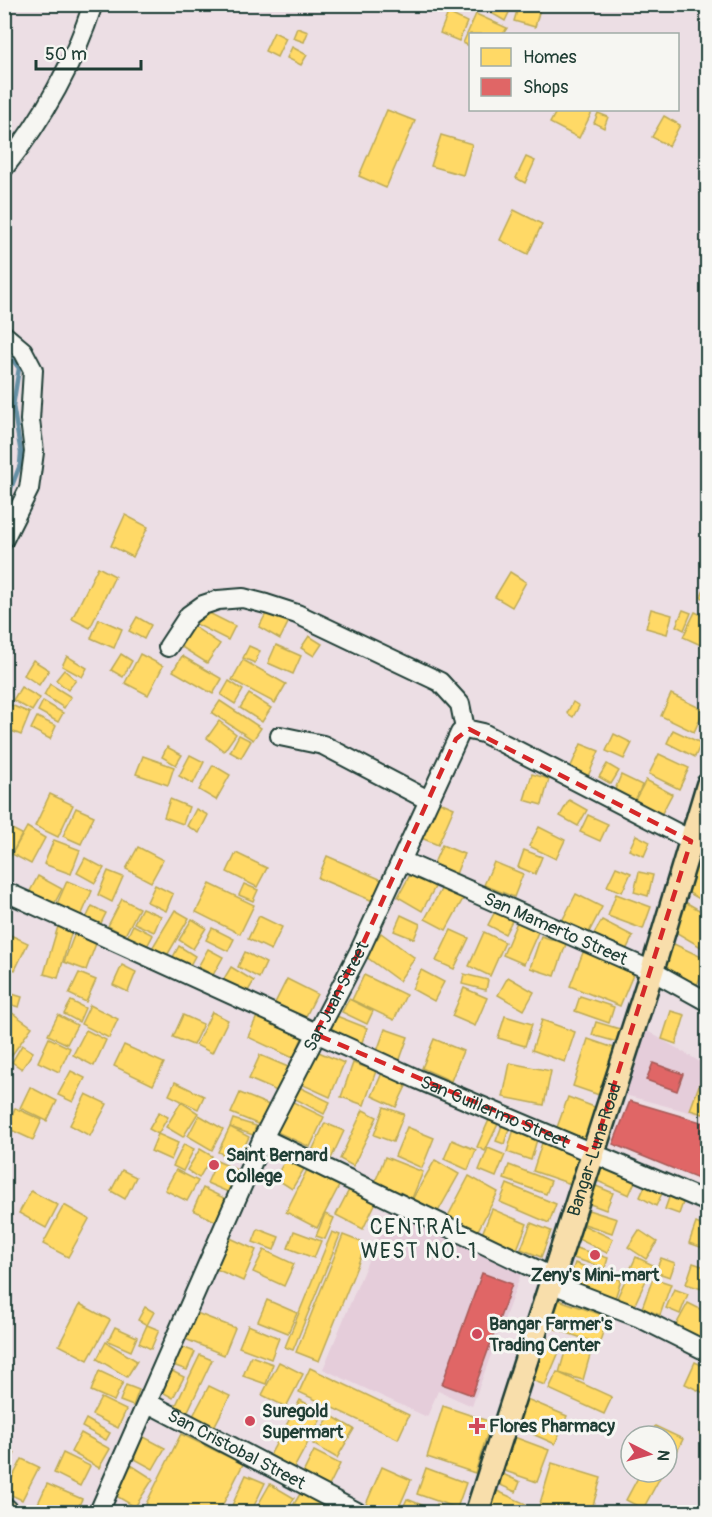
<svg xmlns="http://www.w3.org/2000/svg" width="712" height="1517" font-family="Pangolin,sans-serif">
<rect width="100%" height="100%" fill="#ecdee4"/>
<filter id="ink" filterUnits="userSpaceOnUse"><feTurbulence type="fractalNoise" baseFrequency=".0167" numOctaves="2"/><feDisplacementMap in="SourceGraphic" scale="12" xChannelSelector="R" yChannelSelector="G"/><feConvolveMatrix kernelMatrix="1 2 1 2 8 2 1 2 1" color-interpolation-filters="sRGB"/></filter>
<g filter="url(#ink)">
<g fill="#e5cdda">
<polygon points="644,1029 707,1066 707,1107 704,1116 621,1094"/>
<polygon points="389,1210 522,1271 472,1406 438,1391 427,1417 323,1369"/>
</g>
<g fill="#ffd966" stroke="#bcaa57" stroke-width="1.5">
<polygon points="476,4 513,4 505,21"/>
<polygon points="519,4 541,5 535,27 514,21"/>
<polygon points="448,13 467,22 459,41 440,33"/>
<polygon points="476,14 507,28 503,34 470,34 470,46 463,43"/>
<polygon points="297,28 308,32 304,42 293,38"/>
<polygon points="274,32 286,38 277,57 265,51"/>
<polygon points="292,47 307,55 301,65 287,58"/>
<polygon points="387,110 415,121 386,188 359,176"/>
<polygon points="557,110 593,110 579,138 550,123"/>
<polygon points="598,113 608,117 604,128 594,123"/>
<polygon points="664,116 680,125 669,146 652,137"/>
<polygon points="441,135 472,144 463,175 431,166"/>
<polygon points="526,157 535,161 525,183 516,178"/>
<polygon points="514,210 542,224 528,254 500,240"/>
<polygon points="125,515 148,527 133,557 111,546"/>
<polygon points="98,567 115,576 90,628 72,619"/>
<polygon points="510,572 526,582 512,607 495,597"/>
<polygon points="708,579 708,600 701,597"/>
<polygon points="651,609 672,615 667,634 646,628"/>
<polygon points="203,610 235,626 228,640 196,624"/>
<polygon points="268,610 289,621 280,639 259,627"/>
<polygon points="683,610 691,613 684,630 676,626"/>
<polygon points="695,612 708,618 708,636 703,646 683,637"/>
<polygon points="137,617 151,625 144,639 129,631"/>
<polygon points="99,619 122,629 114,648 91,638"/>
<polygon points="193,626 220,644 207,663 180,646"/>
<polygon points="309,636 322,644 314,656 301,648"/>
<polygon points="276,645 301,656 293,674 268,663"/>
<polygon points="249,646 260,651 255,663 243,658"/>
<polygon points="121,654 132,661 123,677 111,670"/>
<polygon points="140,654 163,666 148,695 125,683"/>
<polygon points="67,656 87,668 82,677 62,666"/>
<polygon points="182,656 222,679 213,694 173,671"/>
<polygon points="33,660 49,670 39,685 24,675"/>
<polygon points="243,660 286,684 275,703 232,680"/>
<polygon points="64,670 76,680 68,690 56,680"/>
<polygon points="229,681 243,690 235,704 221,695"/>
<polygon points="50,684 71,697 64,708 44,695"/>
<polygon points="21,687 40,698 32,711 13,700"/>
<polygon points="249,694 271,708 262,722 240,708"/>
<polygon points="671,694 704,710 694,732 661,716"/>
<polygon points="43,701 63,713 58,722 38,711"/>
<polygon points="220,701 261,728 253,740 212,713"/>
<polygon points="573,702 579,706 573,717 567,713"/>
<polygon points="11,705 30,713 21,735 4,728 4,720"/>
<polygon points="37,717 56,726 50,739 31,729"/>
<polygon points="219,721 236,734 224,751 207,738"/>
<polygon points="673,730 701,743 695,757 667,743"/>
<polygon points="614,734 632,743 624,759 606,751"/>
<polygon points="239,735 251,741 241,758 230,752"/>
<polygon points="581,744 599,751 585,783 567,775"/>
<polygon points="167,747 182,755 176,765 162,757"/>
<polygon points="659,754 689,768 679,789 649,774"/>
<polygon points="190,755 204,762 193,784 179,776"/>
<polygon points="143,756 174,767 168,785 136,774"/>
<polygon points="607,764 619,771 611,784 599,777"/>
<polygon points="213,765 230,775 216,800 199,790"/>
<polygon points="532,774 549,779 542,805 524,800"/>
<polygon points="621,775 642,785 635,802 614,792"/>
<polygon points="646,780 672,794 661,815 635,800"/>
<polygon points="50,794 73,805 58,837 35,826"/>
<polygon points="170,799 189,807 183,824 164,817"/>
<polygon points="435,800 454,808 438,845 419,837"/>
<polygon points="569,800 587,810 578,826 560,816"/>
<polygon points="76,808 94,816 81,844 63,836"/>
<polygon points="196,809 208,815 199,833 187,826"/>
<polygon points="588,815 608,824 600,841 580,832"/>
<polygon points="4,825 22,834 4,869"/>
<polygon points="27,827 45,838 31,864 12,854"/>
<polygon points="539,827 565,840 556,859 529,846"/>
<polygon points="636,835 650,842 644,856 629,850"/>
<polygon points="54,840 80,850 71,874 44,864"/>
<polygon points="442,845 464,854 454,879 431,870"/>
<polygon points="138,847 163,860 151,882 126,869"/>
<polygon points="524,850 542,857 535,874 518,867"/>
<polygon points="236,853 267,868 257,887 227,872"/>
<polygon points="327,856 382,880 373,901 318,878"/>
<polygon points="85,858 104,868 95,883 77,873"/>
<polygon points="695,859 708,866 708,904 679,887"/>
<polygon points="494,862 523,874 514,897 484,885"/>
<polygon points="616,867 631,873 622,892 607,886"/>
<polygon points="108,871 123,877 112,902 98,895"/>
<polygon points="639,872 653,875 648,896 634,892"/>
<polygon points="411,873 435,887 422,911 398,897"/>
<polygon points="38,876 62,889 51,910 27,897"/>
<polygon points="67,881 92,891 78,923 53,913"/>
<polygon points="210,884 254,905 240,934 196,912"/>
<polygon points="244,884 258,890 253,901 239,895"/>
<polygon points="155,885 173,894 166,911 147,902"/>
<polygon points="443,886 464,897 446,930 425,919"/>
<polygon points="576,894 602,907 588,934 562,921"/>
<polygon points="616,894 651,907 643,929 608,916"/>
<polygon points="122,899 139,908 125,935 108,926"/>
<polygon points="687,903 708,915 706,950 672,930"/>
<polygon points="499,904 516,913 505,934 488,925"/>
<polygon points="92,906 106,913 98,929 84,923"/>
<polygon points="142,908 161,916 154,932 134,923"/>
<polygon points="175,910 189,918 165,959 151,950"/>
<polygon points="401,915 420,924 414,939 394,931"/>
<polygon points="259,916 282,927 271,950 248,939"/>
<polygon points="192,919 206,928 193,949 179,940"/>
<polygon points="602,920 633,936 624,954 592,937"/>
<polygon points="517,922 538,932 524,964 503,955"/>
<polygon points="59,923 73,927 58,978 44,974"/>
<polygon points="133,925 153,935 144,952 125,942"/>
<polygon points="212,928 234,939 228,951 206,940"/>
<polygon points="451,930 469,938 454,969 436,961"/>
<polygon points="4,932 28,943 15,970 4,965"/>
<polygon points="484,932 505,942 490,976 469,966"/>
<polygon points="75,933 97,941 86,970 64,962"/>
<polygon points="381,933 415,958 399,981 365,956"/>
<polygon points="541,936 566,944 555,976 530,968"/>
<polygon points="674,944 708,960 696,987 661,970"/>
<polygon points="179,946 195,956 189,967 173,957"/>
<polygon points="208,949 223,957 213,975 198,967"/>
<polygon points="584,950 635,970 620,1006 570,986"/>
<polygon points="245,952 266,963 259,978 238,967"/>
<polygon points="122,965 136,972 128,992 113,985"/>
<polygon points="231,967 254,981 245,996 222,982"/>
<polygon points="421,970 444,982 434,1001 412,989"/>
<polygon points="79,973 96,980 86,1002 69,994"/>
<polygon points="464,974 488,980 486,990 462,984"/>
<polygon points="364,975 406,995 394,1020 352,1000"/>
<polygon points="508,977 534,992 524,1010 498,995"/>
<polygon points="287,979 317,994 304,1020 274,1005"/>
<polygon points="464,988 487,998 475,1026 452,1016"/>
<polygon points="6,992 22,997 19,1007 4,1003"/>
<polygon points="580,996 614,1007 609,1023 575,1011"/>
<polygon points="349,999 373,1011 367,1024 342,1012"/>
<polygon points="71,1001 85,1008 79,1022 64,1014"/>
<polygon points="90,1005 118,1019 109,1038 81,1024"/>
<polygon points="4,1007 32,1027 6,1063 4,1061"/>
<polygon points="671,1011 685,1015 676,1044 662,1039"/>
<polygon points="212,1012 228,1020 212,1053 196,1045"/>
<polygon points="258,1014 304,1034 293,1058 248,1037"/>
<polygon points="58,1015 77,1025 67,1044 48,1035"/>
<polygon points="183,1015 203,1024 193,1045 173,1037"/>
<polygon points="334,1015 367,1028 360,1048 326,1034"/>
<polygon points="505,1016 532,1024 525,1046 498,1038"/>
<polygon points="542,1020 575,1032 565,1062 532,1050"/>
<polygon points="596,1022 620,1029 617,1042 592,1035"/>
<polygon points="385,1029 408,1037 399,1062 376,1054"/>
<polygon points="86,1030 106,1040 94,1066 73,1055"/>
<polygon points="49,1038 70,1048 59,1072 38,1062"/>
<polygon points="434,1039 463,1051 451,1081 422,1068"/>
<polygon points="588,1039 617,1049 602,1096 573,1086"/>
<polygon points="22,1045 33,1052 22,1069 12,1062"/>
<polygon points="124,1045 164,1063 153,1085 114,1066"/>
<polygon points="314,1050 344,1063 330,1097 299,1083"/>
<polygon points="260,1055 288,1067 277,1091 249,1079"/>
<polygon points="353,1063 376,1071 364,1105 341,1097"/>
<polygon points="510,1063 551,1071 544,1105 503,1097"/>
<polygon points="705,1069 708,1104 703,1114 690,1110"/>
<polygon points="71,1071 85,1078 73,1102 58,1095"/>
<polygon points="382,1073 407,1084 396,1107 372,1096"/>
<polygon points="175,1082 204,1096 198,1109 169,1095"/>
<polygon points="295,1085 330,1102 324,1114 290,1096"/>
<polygon points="30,1087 57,1101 47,1121 20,1108"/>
<polygon points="240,1093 269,1105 260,1125 231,1113"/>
<polygon points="86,1094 107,1104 90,1136 70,1125"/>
<polygon points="568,1097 597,1108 584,1143 555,1133"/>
<polygon points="291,1101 324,1117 310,1147 277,1132"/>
<polygon points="181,1102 198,1113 183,1137 166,1127"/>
<polygon points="384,1107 404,1114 393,1142 374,1135"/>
<polygon points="15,1108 42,1120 33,1140 7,1128"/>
<polygon points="363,1110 377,1117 353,1166 340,1159"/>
<polygon points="159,1112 168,1117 158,1134 149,1129"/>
<polygon points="199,1115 223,1129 212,1150 188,1136"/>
<polygon points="233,1119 256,1126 253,1135 230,1127"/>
<polygon points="489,1120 498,1124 485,1151 477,1147"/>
<polygon points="325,1123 344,1131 329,1163 310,1155"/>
<polygon points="503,1123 510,1126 504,1144 496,1141"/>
<polygon points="230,1127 249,1137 237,1161 218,1152"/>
<polygon points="407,1127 434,1138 422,1168 395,1156"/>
<polygon points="514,1129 538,1136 531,1160 507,1152"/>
<polygon points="158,1134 178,1143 171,1160 151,1151"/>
<polygon points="452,1140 476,1150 468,1170 444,1159"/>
<polygon points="542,1143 580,1156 571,1184 533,1171"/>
<polygon points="184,1144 194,1149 183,1171 173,1166"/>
<polygon points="488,1148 505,1155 496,1177 479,1170"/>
<polygon points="200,1149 212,1156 199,1178 187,1170"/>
<polygon points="385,1157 423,1172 410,1203 373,1187"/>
<polygon points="286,1159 304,1169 292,1189 275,1178"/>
<polygon points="602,1159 638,1175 629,1195 593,1179"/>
<polygon points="435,1160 459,1174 435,1217 410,1203"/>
<polygon points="217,1161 237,1170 228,1192 207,1183"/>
<polygon points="509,1165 551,1181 546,1194 504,1179"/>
<polygon points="122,1170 136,1177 125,1199 111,1191"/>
<polygon points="176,1170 198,1181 187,1201 165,1190"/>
<polygon points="307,1170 339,1186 317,1228 286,1212"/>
<polygon points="469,1176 498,1192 476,1234 447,1218"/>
<polygon points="649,1177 666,1185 656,1206 640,1197"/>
<polygon points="589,1183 613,1193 606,1210 582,1201"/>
<polygon points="507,1184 556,1204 549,1223 500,1202"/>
<polygon points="203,1188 228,1200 217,1222 193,1210"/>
<polygon points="350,1188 376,1202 363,1229 336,1215"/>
<polygon points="31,1191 58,1205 46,1228 19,1213"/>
<polygon points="671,1192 685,1197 679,1214 665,1209"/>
<polygon points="64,1205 89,1219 68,1257 43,1244"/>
<polygon points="582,1208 617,1219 612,1233 578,1222"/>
<polygon points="492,1209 527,1224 517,1249 482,1234"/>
<polygon points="325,1214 334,1218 325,1239 316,1236"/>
<polygon points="531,1223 551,1231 541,1257 521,1249"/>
<polygon points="696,1223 708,1228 706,1249 689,1243"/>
<polygon points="581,1224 613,1239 607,1253 574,1237"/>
<polygon points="258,1229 279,1237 274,1250 253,1242"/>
<polygon points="639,1230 657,1242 646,1259 628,1247"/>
<polygon points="294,1231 321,1241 314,1258 288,1248"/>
<polygon points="332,1232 340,1235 293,1350 285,1347"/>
<polygon points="343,1235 366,1244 319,1361 296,1352"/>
<polygon points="228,1237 256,1250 243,1281 214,1268"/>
<polygon points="573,1247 608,1258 605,1268 570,1257"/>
<polygon points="264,1250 294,1264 284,1286 253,1272"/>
<polygon points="636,1257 653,1265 634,1306 617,1298"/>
<polygon points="661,1258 675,1263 670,1277 655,1272"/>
<polygon points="575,1263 621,1280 614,1301 567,1285"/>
<polygon points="693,1263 708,1268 708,1291 686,1284"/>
<polygon points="653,1278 671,1284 660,1315 642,1308"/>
<polygon points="674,1289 688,1294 680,1314 666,1308"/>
<polygon points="267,1300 297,1313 288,1333 258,1321"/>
<polygon points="559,1300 608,1317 599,1344 550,1327"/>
<polygon points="688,1303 708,1313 708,1327 701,1339 676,1325"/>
<polygon points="80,1304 110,1320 88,1360 59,1345"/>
<polygon points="145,1307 154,1312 147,1325 138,1320"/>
<polygon points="194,1312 235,1328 224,1355 183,1338"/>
<polygon points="147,1325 159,1330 151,1349 139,1343"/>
<polygon points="248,1325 279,1338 271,1359 239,1347"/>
<polygon points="115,1327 137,1337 131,1351 108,1341"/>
<polygon points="543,1337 562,1345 545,1385 526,1378"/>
<polygon points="568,1341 592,1348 583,1380 559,1373"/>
<polygon points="106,1342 137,1361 127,1377 97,1359"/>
<polygon points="177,1345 195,1352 187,1370 170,1364"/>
<polygon points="200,1355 212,1360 187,1413 175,1407"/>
<polygon points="251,1356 273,1364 266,1384 243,1376"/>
<polygon points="279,1362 303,1374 286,1407 262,1395"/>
<polygon points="695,1362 708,1368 708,1395 685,1384"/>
<polygon points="310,1368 409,1415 398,1439 299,1392"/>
<polygon points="168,1369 184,1377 173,1398 157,1389"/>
<polygon points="99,1371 123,1382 114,1401 91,1391"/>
<polygon points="557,1372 612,1397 604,1414 549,1389"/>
<polygon points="126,1385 139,1390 133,1406 120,1401"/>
<polygon points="209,1386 230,1396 213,1429 192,1418"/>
<polygon points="522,1397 567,1416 555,1444 510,1424"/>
<polygon points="101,1398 126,1410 118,1428 92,1415"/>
<polygon points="300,1400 324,1413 294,1468 270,1455"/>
<polygon points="443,1406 491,1422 475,1473 427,1457"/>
<polygon points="330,1415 354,1429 337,1458 313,1444"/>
<polygon points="86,1419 110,1433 106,1440 82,1427"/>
<polygon points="708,1420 708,1438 700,1434"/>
<polygon points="655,1426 683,1439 671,1464 667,1462 667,1436 650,1436"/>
<polygon points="81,1433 110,1449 99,1468 71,1452"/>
<polygon points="181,1434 243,1464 219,1512 162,1512 146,1504"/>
<polygon points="142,1436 165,1448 153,1469 131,1457"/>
<polygon points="514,1437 549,1450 537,1482 502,1470"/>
<polygon points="4,1447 15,1453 4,1472"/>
<polygon points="314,1451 340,1464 329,1486 303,1473"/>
<polygon points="63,1453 90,1466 80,1486 54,1473"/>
<polygon points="22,1459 39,1467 22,1500 5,1492"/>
<polygon points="552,1463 601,1478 591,1512 546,1512 538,1510"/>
<polygon points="131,1465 153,1479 135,1507 113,1494"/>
<polygon points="382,1467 411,1480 397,1512 386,1512 366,1504"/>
<polygon points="426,1468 466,1483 457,1508 417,1494"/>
<polygon points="641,1472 663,1472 643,1509 626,1500"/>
<polygon points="503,1474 520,1482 516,1492 498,1484"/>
<polygon points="246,1475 265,1483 251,1512 229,1512"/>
<polygon points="47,1484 82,1499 76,1512 41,1512 35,1510"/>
<polygon points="270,1484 294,1498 286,1512 254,1512"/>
<polygon points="303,1489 327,1503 322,1512 308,1512 294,1504"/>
<polygon points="495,1490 526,1504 522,1512 485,1512"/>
<polygon points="407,1499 427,1507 424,1512 401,1512"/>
<polygon points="437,1504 456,1512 433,1512"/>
</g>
<g fill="#e06666" stroke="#a65a57" stroke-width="1.5">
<polygon points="653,1063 683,1074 677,1091 646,1080"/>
<polygon points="630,1101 708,1124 708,1183 613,1144"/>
<polygon points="482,1273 512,1284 472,1395 442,1384"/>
</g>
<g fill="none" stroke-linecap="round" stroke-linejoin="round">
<polyline stroke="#6590a5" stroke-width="4.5" points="4,349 19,368 13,406 21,453 20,465 4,506"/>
<g stroke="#1f3d34" stroke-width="22">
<g id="minor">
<path d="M4 168C42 120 74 63 93 4"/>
<polyline points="4,335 23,351 33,370 30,420 34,452 29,489 4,539"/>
<polyline points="168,647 189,615 203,605 218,600 243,598 266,604 297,614 440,682 460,704 465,729"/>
<polyline points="280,736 323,745 428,800"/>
<path id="s1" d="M402 861 652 971 708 1002"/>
<path id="s2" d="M4 891 417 1079 708 1202"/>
<polyline points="263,1138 552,1277"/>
<polyline points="550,1283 638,1317 708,1352"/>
<path id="s3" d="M148 1403 357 1512"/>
<path id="s4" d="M99 1512 263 1138 360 950 460 733 465 729 483 733 708 849"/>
</g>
</g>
<g stroke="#1f3d34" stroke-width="27">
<g id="major">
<path id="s5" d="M477 1512 652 971 708 785"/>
</g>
</g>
<g stroke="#1f3d34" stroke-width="30">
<polyline id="highway" points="4,1512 5,1512"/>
</g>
<use href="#minor" stroke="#f6f6f2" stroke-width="18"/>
<use href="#major" stroke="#f8deab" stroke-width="22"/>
<use href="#highway" stroke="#f8deab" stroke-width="26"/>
</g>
</g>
<path fill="none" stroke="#d62828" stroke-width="4.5" stroke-dasharray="12 8" stroke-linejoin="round" d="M469 729 691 841 593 1152 315 1034 360 950 456 739Z"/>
<g fill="#d1495b" stroke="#f6f6f2" stroke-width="2">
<circle cx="214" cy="1165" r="6"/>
<circle cx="595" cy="1255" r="6"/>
<circle cx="477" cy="1334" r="6"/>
<circle cx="250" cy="1421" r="6"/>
<path d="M474 1417h6v6h6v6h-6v6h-6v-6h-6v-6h6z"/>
</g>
<g text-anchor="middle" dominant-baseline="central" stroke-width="6" stroke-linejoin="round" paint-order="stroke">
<g font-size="18" fill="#1f3d34" stroke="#f6f6f2">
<text stroke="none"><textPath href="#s1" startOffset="168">San Mamerto Street</textPath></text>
<text stroke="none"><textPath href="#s4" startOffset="568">San Juan Street</textPath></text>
<text stroke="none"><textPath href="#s2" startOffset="538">San Guillermo Street</textPath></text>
<text stroke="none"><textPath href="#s5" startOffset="381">Bangar-Luna Road</textPath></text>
<text stroke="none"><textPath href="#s3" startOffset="100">San Cristobal Street</textPath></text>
</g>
<g font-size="18" font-weight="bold" fill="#1f3d34" stroke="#f6f6f2" text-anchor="start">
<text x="226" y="1155">Saint Bernard<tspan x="226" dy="21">College</tspan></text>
<text x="595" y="1275" text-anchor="middle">Zeny's Mini-mart</text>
<text x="489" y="1324">Bangar Farmer's<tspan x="489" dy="21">Trading Center</tspan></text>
<text x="262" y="1411">Suregold<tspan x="262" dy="21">Supermart</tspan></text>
<text x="489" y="1426">Flores Pharmacy</text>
</g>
<g font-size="21" letter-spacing="1.5" fill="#1f3d34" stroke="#f6f6f2">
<text x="419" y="1227">CENTRAL<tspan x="419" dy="24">WEST NO. 1</tspan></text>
</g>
</g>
<rect width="712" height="1517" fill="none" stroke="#f6f6f2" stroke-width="24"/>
<rect x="12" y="12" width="688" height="1493" fill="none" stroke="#1f3d34" stroke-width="2" filter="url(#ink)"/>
<rect x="469" y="33" width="210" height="78" fill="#f6f6f2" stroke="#a0aca6" stroke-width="1.5"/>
<rect x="481" y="48" width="30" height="18" fill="#ffd966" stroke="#a0aca6" stroke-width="1.5"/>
<text x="523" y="63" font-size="18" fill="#1f3d34">Homes</text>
<rect x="481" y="78" width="30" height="18" fill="#e06666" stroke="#a0aca6" stroke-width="1.5"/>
<text x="523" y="93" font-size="18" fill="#1f3d34">Shops</text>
<g transform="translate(649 1454) rotate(96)"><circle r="28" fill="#f6f6f2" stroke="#a0aca6" stroke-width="1.5"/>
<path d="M0-4.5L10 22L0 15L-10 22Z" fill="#d1495b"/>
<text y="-9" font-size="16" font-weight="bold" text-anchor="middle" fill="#1f3d34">N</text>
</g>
<path d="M36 60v9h105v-9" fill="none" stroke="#1f3d34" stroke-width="3"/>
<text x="45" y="60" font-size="18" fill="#1f3d34" stroke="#f6f6f2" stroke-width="4.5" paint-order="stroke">50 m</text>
</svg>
